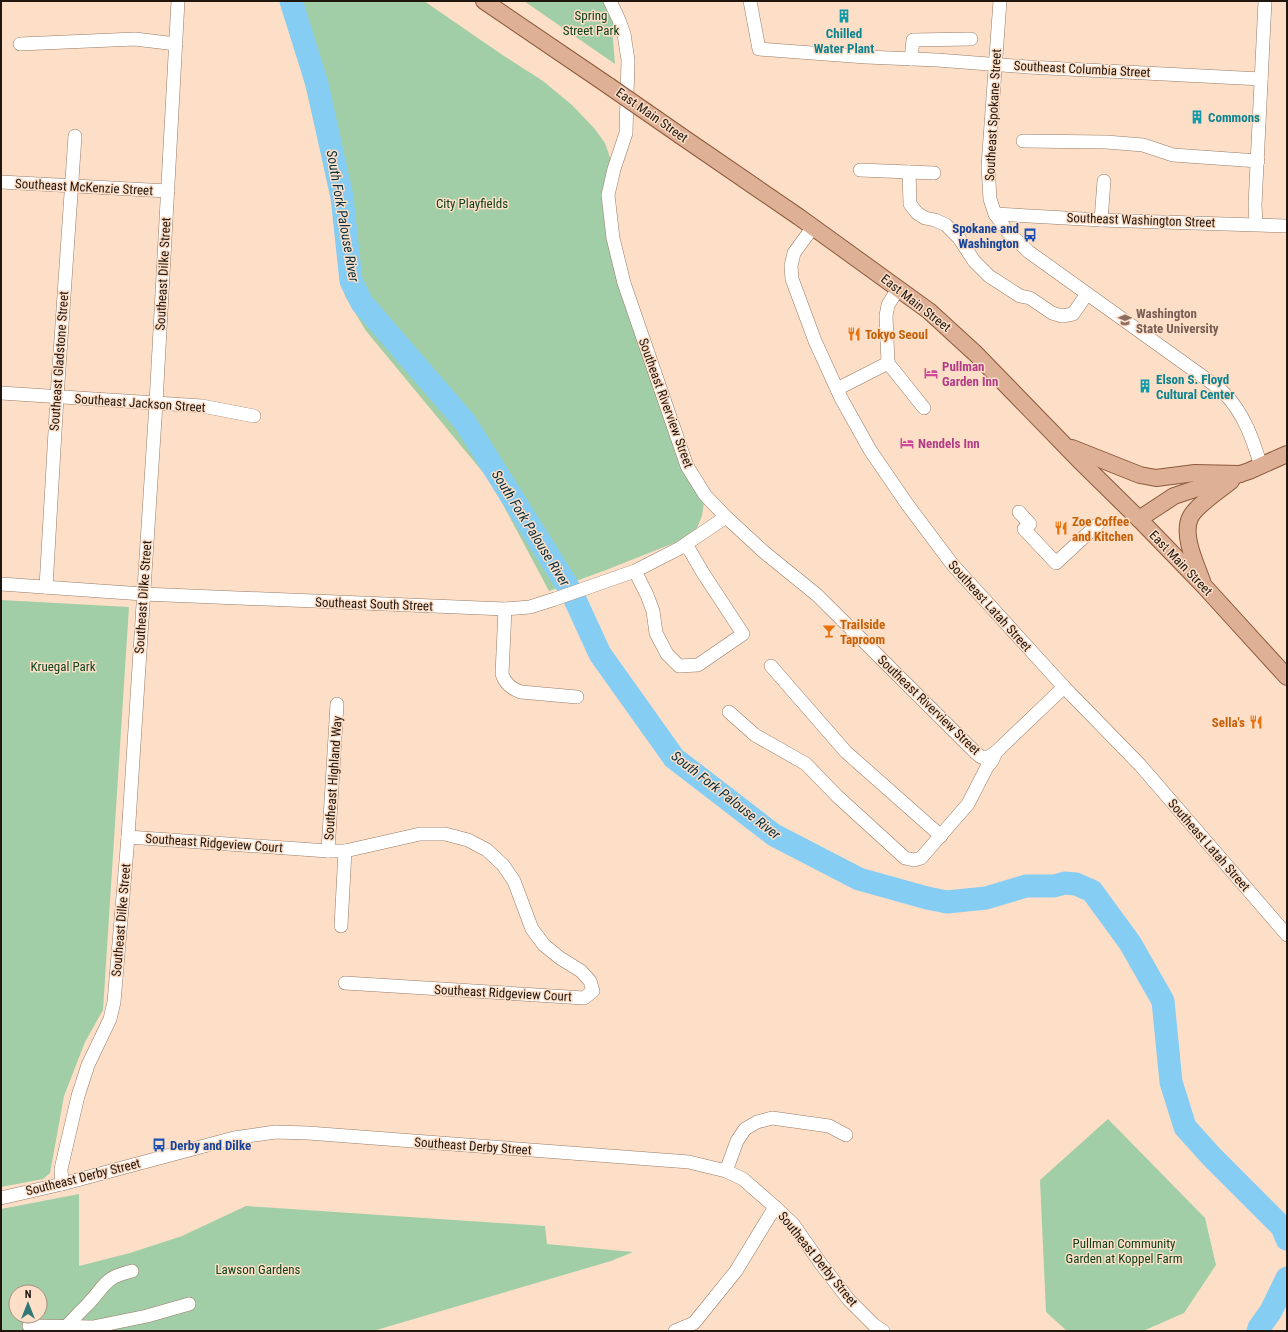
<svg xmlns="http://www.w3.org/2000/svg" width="1288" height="1332" font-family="'Roboto Condensed',sans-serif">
<rect width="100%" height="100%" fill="#fddfc8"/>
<g fill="#a1cea6" fill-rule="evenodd">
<polygon points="281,1 424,1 504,56 543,81 572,105 594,128 605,143 614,169 608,195 624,283 705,495 702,516 697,528 679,541 606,570 549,591 491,482 366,331 345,296 335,209 328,177 302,72"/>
<polygon points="524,1 603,1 616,24 612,27 615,64"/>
<polygon points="1,600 129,607 103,1010 85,1042 64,1096 50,1173 43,1179 1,1187"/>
<polygon points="1108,1119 1205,1218 1216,1265 1184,1313 1143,1331 1067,1331 1046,1312 1040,1180"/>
<path d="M79 1194V1266L130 1253 182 1236 246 1206 545 1226 547 1244 633 1252 611 1261 373 1331H1V1209ZM16 1292H40V1316H16Z"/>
</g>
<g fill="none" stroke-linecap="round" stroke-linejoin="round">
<g stroke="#86cdf4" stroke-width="23">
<polyline points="291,1 317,84 342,197 351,281 362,303 465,422 572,593 600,654 674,758 774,835 859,879 927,898 947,902 986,898 1026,886 1054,886 1065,883 1076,884 1092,891 1130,943 1163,1001 1171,1082 1185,1127 1212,1157 1282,1227 1287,1239"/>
<polyline points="1258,1331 1259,1328 1271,1311 1287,1278"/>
</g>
<g stroke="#967b66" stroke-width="14">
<g id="minor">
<polyline points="610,1 619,20 624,34 628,60 626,133 614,169 608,195 613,238 624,283 687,466 705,495 726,517 764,552 817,595 976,753 981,757 987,758 996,752"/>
<polyline points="750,1 759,49 866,57 937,60 1028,67 1261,79"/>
<path d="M1000 1 988 166 990 199 995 214 1007 231 1029 252 1202 376C1209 381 1218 387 1224 393 1244 413 1253 440 1261 466"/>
<polyline points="20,44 135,39 176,44"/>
<polyline points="911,59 913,40 971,39"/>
<polyline points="1023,141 1106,142 1143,145 1173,155 1258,161"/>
<polyline points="860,170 934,173"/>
<polyline points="909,172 910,204 917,213 925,218 935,220 946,225 959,238 974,261 989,276 1020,296 1030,298 1052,313 1062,316 1073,314 1087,294"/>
<polyline points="1,182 168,191"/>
<polyline points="995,214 1101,220 1287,226"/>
<polyline points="1101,220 1104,181"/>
<polyline points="1256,224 1255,205 1265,1"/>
<polyline points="813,227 794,253 791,266 792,279 815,341 841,398 870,450 907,504 952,564 1064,687 1140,765 1287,935"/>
<polyline points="888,363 924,408"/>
<polyline points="837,389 888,363 886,316 888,305 898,289"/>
<polyline points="1,393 202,406 254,416"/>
<polyline points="1019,512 1030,524 1024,529 1056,563 1097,525"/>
<polyline points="635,571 647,595 653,611 656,633 667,654 679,666 698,665 743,634 703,573 686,544"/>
<polyline points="1,584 143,594 505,609 530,607 555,599 635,571 680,548 726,517"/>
<polyline points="46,587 57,397 75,136"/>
<path d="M505 609 502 674C505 684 512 689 521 692L577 697"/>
<polyline points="771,666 846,752 941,836"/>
<polyline points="729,712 755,735 806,764 837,796 905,858 914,860 921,858 968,804 987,767 992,761 996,752 1064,687"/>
<polyline points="128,837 328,851 345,851 420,834 445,834 468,840 487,850 503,865 514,881 532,929 544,945 560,958 581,971 590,981 593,991 584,998 345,983"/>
<polyline points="328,851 337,704"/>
<polyline points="341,926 345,851"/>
<polyline points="726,1171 737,1141 745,1129 757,1122 772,1118 829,1126 846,1135"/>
<polyline points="62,1184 61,1169 78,1096 88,1065 110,1019 114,1002 128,837 156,403 178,1"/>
<polyline points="1,1198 62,1184 234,1138 275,1132 308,1133 689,1162 726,1171 743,1179 775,1207 793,1224 821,1264 849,1300 874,1325 883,1331"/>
<polyline points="29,1326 93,1327 147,1316 189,1304"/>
<path d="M66 1327C73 1319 80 1312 88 1304 106 1285 103 1278 132 1271"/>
<polyline points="675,1331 694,1323 736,1271 775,1207"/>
</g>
</g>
<g stroke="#8d593a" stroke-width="18">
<g id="major">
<polyline points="484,1 609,86"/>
<polyline points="681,136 799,217 929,311 976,354 1078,459 1139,519 1204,586 1287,677"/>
<polyline points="1072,448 1140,475 1156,478 1195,473 1240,474"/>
<polyline points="1139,519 1174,496 1249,471 1287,454"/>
<path d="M1202 581C1196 564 1182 536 1190 518 1195 506 1220 490 1231 481"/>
</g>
</g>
<use href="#minor" stroke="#fff" stroke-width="13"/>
<use href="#major" stroke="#deb197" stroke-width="16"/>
<g stroke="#8d593a" stroke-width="18" stroke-linecap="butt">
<polyline id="major-bridge" points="609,86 681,136"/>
</g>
<use href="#major-bridge" stroke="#deb197" stroke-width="16"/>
</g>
<defs>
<g id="building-bare" transform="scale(1.08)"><path d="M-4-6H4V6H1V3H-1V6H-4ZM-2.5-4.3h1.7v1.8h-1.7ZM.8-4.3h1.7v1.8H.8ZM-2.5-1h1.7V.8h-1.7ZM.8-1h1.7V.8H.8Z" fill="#0f9aa8" stroke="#fddfc8" stroke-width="2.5" paint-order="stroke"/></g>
<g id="bus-bare" transform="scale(1.08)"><path d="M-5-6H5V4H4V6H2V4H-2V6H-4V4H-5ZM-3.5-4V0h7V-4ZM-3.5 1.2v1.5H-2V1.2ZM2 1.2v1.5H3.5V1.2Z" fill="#1a4fb4" stroke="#fddfc8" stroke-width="2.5" paint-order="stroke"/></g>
<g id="university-bare" transform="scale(1.08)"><path d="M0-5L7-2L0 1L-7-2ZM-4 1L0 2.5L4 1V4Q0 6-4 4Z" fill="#8d6e63" stroke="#fddfc8" stroke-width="2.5" paint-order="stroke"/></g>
<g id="restaurant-bare" transform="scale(1.08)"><path d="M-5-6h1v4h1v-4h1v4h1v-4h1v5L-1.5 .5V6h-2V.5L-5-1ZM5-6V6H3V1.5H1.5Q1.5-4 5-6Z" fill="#e8710a" stroke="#fddfc8" stroke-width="2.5" paint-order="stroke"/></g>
<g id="hotel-bare" transform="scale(1.08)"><path d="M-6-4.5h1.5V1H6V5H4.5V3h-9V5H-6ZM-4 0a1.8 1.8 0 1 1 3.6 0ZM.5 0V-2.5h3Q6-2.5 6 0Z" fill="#d1479c" stroke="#fddfc8" stroke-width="2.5" paint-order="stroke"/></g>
<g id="bar-bare" transform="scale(1.08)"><path d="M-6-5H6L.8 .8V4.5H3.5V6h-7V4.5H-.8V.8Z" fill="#e8710a" stroke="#fddfc8" stroke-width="2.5" paint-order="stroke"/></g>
</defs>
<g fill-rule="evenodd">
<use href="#building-bare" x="844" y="16"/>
<use href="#building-bare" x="1197" y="117"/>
<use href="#bus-bare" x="1030" y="235"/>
<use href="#university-bare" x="1125" y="320"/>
<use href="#restaurant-bare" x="854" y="334"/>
<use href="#hotel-bare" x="931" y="373"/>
<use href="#building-bare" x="1145" y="386"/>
<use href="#hotel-bare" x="907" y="443"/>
<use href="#restaurant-bare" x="1061" y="528"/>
<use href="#bar-bare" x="829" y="631"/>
<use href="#restaurant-bare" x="1256" y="722"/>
<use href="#bus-bare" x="159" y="1145"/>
</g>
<g text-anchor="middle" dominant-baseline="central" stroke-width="3" stroke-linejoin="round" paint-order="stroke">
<g font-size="13" fill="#0d421b" stroke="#fddfc8">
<text x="591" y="15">Spring<tspan x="591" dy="15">Street Park</tspan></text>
<text x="472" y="203">City Playfields</text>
<text x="63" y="666">Kruegal Park</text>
<text x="1124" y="1243">Pullman Community<tspan x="1124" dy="15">Garden at Koppel Farm</tspan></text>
<text x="258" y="1269">Lawson Gardens</text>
</g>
<g font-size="13" font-weight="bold" fill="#0d838f" stroke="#fddfc8" text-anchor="start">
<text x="844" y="33" text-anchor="middle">Chilled<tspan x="844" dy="15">Water Plant</tspan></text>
<text x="1208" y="117">Commons</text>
<text x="1156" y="379">Elson S. Floyd<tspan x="1156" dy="15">Cultural Center</tspan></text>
</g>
<g font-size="13" fill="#20160e" stroke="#fddfc8">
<text transform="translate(1082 69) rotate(3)">Southeast Columbia Street</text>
<text transform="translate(652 115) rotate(35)">East Main Street</text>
<text transform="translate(993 115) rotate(-87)">Southeast Spokane Street</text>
<text transform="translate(84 187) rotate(3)">Southeast McKenzie Street</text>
<text transform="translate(1141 220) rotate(2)">Southeast Washington Street</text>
<text transform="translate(163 274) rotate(-87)">Southeast Dilke Street</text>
<text transform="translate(916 303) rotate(38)">East Main Street</text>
<text transform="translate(59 361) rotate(-86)">Southeast Gladstone Street</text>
<text transform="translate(140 403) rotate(4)">Southeast Jackson Street</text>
<text transform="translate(666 403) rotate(70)">Southeast Riverview Street</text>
<text transform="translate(1181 563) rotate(46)">East Main Street</text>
<text transform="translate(143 597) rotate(-86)">Southeast Dilke Street</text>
<text transform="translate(374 604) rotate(2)">Southeast South Street</text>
<text transform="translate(990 606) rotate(48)">Southeast Latah Street</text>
<text transform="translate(929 705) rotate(44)">Southeast Riverview Street</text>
<text transform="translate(333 778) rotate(-86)">Southeast Highland Way</text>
<text transform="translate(214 843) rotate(4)">Southeast Ridgeview Court</text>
<text transform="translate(1209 845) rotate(49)">Southeast Latah Street</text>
<text transform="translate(121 920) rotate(-85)">Southeast Dilke Street</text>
<text transform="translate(503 993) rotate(3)">Southeast Ridgeview Court</text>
<text transform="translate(473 1146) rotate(4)">Southeast Derby Street</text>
<text transform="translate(83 1177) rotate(-14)">Southeast Derby Street</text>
<text transform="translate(818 1259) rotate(51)">Southeast Derby Street</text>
</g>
<g font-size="13" font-weight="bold" fill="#164399" stroke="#fddfc8" text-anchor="end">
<text x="1019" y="228">Spokane and<tspan x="1019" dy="15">Washington</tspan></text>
<text x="170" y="1145" text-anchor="start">Derby and Dilke</text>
</g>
<g font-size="13" font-weight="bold" fill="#785e54" stroke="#fddfc8" text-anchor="start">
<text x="1136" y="313">Washington<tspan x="1136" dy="15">State University</tspan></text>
</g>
<g font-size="13" font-weight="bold" fill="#c56008" stroke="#fddfc8" text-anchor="start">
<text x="865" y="334">Tokyo Seoul</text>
<text x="1072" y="521">Zoe Coffee<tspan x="1072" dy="15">and Kitchen</tspan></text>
<text x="840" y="624">Trailside<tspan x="840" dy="15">Taproom</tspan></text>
<text x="1245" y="722" text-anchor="end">Sella's</text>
</g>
<g font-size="13" font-weight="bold" fill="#b23c85" stroke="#fddfc8" text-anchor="start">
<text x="942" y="366">Pullman<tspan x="942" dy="15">Garden Inn</tspan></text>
<text x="918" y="443">Nendels Inn</text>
</g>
<g font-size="14" font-style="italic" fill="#022e41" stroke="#fddfc8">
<text transform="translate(343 216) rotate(80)">South Fork Palouse River</text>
<text transform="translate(531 528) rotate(58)">South Fork Palouse River</text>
<text transform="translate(726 795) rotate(38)">South Fork Palouse River</text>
</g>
</g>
<rect width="1288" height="1332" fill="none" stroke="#20160e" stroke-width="4"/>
<g transform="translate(28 1304)"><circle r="19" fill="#fddfc8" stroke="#a58f7e"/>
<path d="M0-3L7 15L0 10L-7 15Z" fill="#307875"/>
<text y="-6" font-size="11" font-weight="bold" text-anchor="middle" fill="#20160e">N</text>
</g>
</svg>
